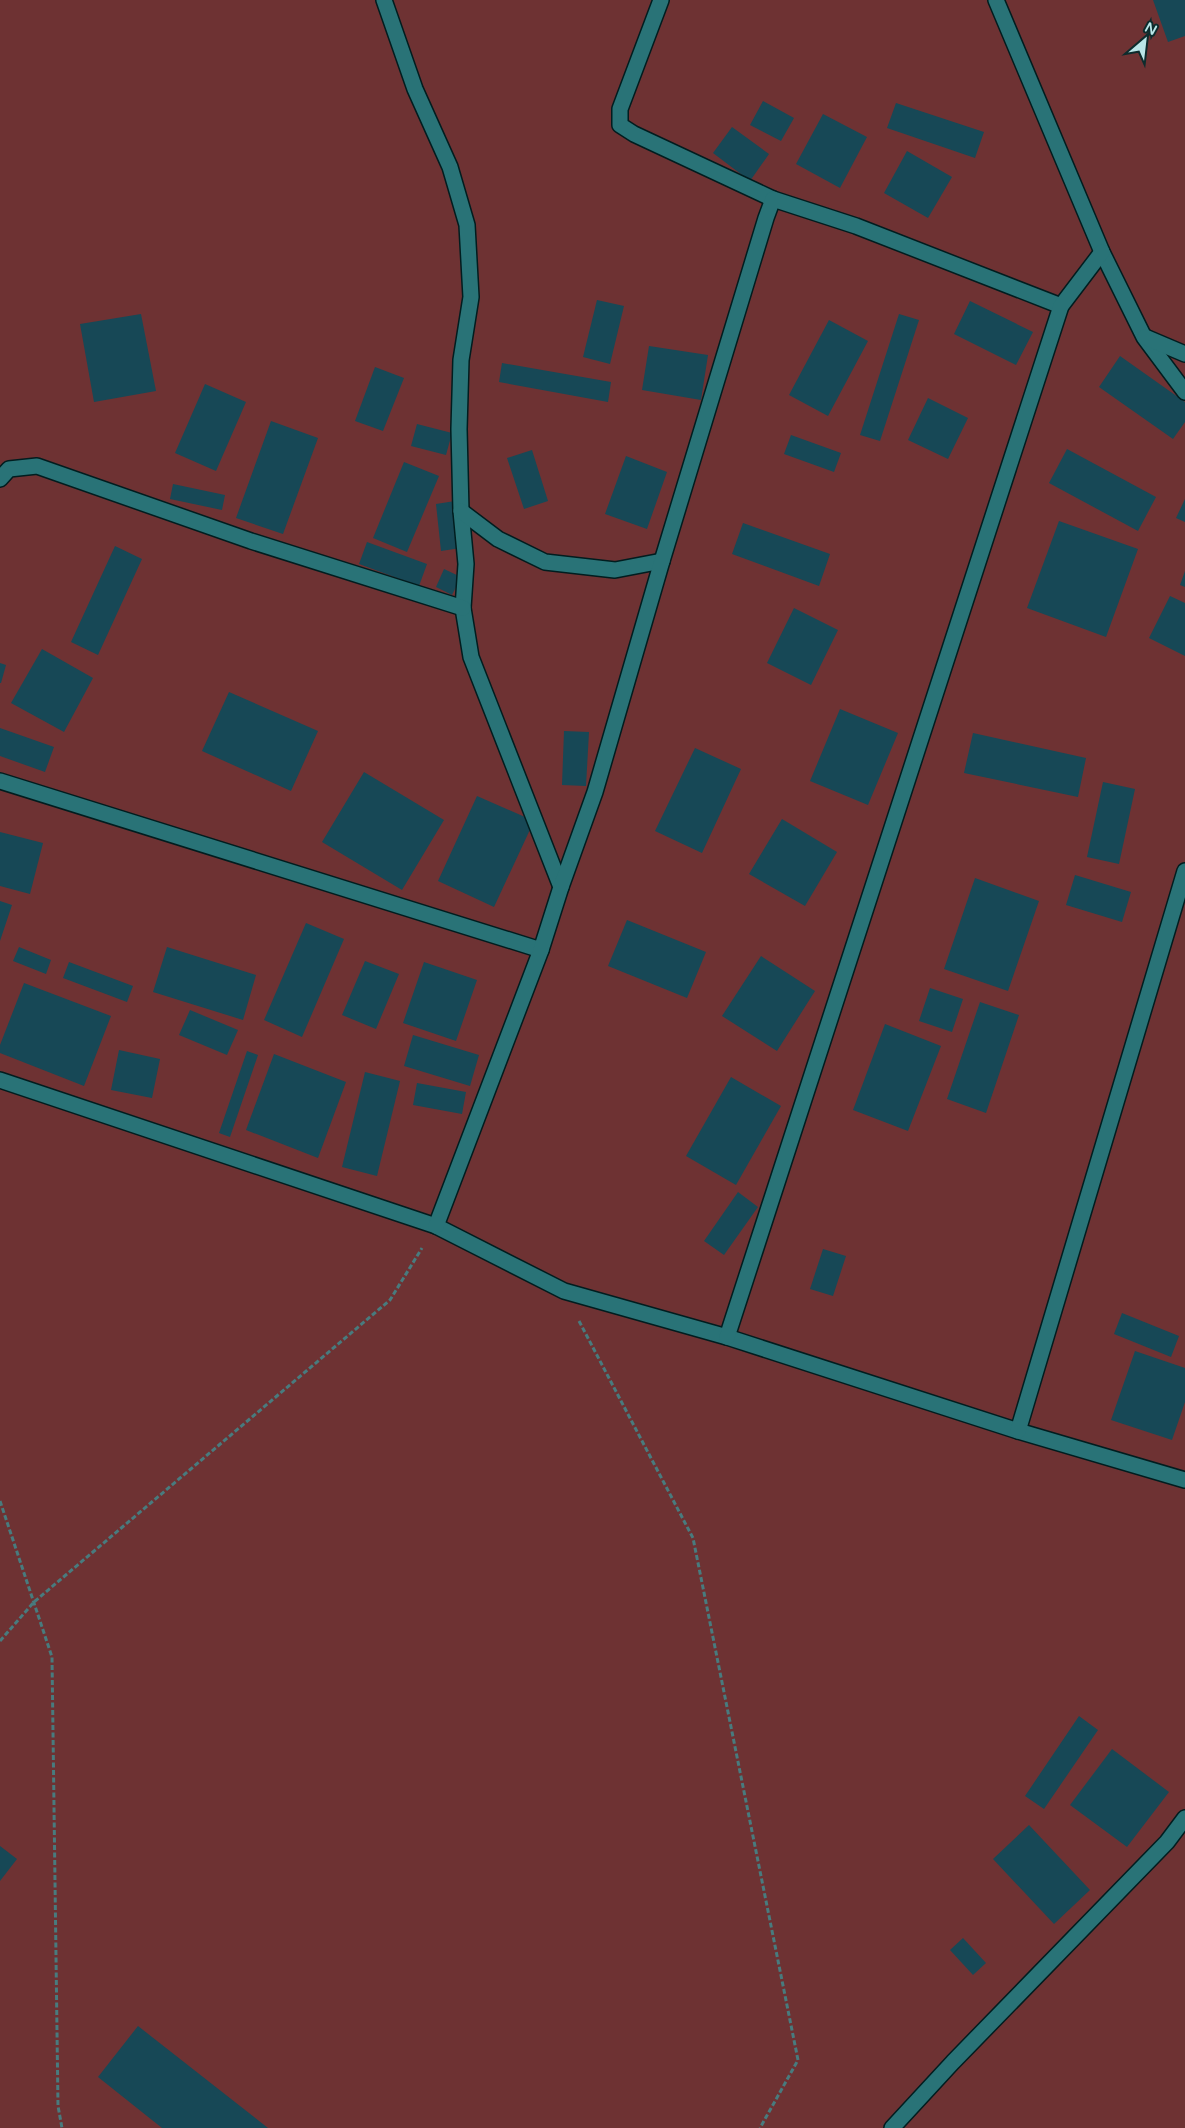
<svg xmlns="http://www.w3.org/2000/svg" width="1185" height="2128" font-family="'Varela Round',sans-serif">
<rect width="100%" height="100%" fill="#00383b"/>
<rect fill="#6e3233" x="0" y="0" width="1185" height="2128"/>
<g fill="#174856">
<polygon points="1153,0 1185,0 1185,36 1168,42"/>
<polygon points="763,101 794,118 781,141 750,125"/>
<polygon points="896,103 984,132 975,158 887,128"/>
<polygon points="823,114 867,137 840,188 796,164"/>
<polygon points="732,127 769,154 750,181 713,153"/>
<polygon points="907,151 952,177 928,218 884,193"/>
<polygon points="597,300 624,306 610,364 583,357"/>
<polygon points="970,301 1033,332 1016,365 954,334"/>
<polygon points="141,314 156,391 94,402 80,324"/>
<polygon points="899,314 919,320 880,441 860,435"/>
<polygon points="829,320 868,341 828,416 789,395"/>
<polygon points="649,346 708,355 701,400 642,390"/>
<polygon points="1120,356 1185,402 1185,422 1173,439 1099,387"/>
<polygon points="502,363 611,382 608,402 499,382"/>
<polygon points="375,367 404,378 383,431 355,421"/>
<polygon points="205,384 246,402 216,471 175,453"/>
<polygon points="928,398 968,418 948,459 908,440"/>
<polygon points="271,421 318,438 283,534 236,518"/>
<polygon points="417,424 452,433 446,455 411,446"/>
<polygon points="791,435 841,453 834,472 784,454"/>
<polygon points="1067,449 1156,497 1138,531 1049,483"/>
<polygon points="532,450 548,501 524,509 507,458"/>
<polygon points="626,456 667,472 647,529 605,514"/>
<polygon points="404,462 439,476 407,552 373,538"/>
<polygon points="173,484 225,495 222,510 170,499"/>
<polygon points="1185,499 1185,522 1176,518"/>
<polygon points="455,501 461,548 441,551 436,504"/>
<polygon points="1059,521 1138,549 1106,637 1027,608"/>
<polygon points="743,523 830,554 819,586 732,554"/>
<polygon points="367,542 427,564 419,586 359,564"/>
<polygon points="115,546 142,559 98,655 71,642"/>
<polygon points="444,569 461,577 452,595 436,587"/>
<polygon points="1185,571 1185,587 1180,585"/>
<polygon points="1170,596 1185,603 1185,656 1149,638"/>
<polygon points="794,608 838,630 811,685 767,663"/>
<polygon points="42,649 93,678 64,732 11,703"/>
<polygon points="0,663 6,665 1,683 0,683"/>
<polygon points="229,692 318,731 291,791 202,751"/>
<polygon points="840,709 898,733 868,805 810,781"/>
<polygon points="0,728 54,747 45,772 0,756"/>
<polygon points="564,731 589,732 586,786 562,785"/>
<polygon points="973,733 1086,758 1078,797 964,773"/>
<polygon points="695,748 741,769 702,853 655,831"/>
<polygon points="364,772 444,820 402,890 322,842"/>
<polygon points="1103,782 1135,789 1119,864 1087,857"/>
<polygon points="477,796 534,821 494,907 438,881"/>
<polygon points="782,819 837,852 805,906 749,874"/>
<polygon points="0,832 43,843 30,894 0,886"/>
<polygon points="1075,875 1131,892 1122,922 1066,905"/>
<polygon points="975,878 1039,901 1008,991 944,969"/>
<polygon points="0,901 12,905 0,941"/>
<polygon points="627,920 706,952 687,998 608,966"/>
<polygon points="306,923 344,939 302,1037 264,1020"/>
<polygon points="19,947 51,960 46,974 13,961"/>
<polygon points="167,947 256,975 243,1020 153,992"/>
<polygon points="761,956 815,991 777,1051 722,1016"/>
<polygon points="365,961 399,974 376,1029 342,1015"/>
<polygon points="69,962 133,986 127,1002 63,978"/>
<polygon points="424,962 477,980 456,1041 403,1023"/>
<polygon points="24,983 111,1016 84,1086 0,1053 0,1045"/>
<polygon points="930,988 963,999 952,1032 919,1021"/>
<polygon points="980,1002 1019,1015 986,1113 947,1099"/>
<polygon points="190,1010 238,1030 227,1055 179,1035"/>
<polygon points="885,1024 941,1046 908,1131 853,1110"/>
<polygon points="413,1035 479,1055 470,1086 404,1066"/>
<polygon points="119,1050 160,1059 152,1098 111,1090"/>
<polygon points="247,1051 258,1055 230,1137 219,1133"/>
<polygon points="274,1054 346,1082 318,1158 246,1130"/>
<polygon points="365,1072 400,1081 377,1176 342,1167"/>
<polygon points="731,1077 781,1106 736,1185 686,1156"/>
<polygon points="417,1083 466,1092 462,1114 413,1105"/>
<polygon points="738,1192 758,1207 724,1255 704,1241"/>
<polygon points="823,1249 846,1256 833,1296 810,1289"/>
<polygon points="1122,1313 1179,1336 1171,1357 1114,1334"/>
<polygon points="1135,1351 1185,1368 1185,1402 1172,1440 1111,1420"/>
<polygon points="1079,1716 1098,1730 1044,1809 1025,1796"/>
<polygon points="1112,1749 1169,1792 1127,1847 1070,1805"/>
<polygon points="1029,1825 1090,1890 1054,1924 993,1859"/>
<polygon points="0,1846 17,1859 0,1881"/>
<polygon points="963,1938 986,1963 973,1975 950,1950"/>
<polygon points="138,2026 268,2128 162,2128 98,2077"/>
</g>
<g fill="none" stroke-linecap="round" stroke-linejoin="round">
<g stroke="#001d1f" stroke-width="18">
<g id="minor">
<polyline points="384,0 415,89 450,167 467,225 471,297 461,360 459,429 461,511 466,564 463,608 471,657 561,887"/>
<polyline points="661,0 620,109 620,125 634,134 773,199"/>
<polyline points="996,0 1102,252 1144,337 1185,392"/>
<polyline points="1145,337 1185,354"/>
<polyline points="0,479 9,469 37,466 251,541 463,608"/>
<polyline points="461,511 498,539 545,562 615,570 662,561"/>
<polyline points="0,781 541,950"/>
<polyline points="0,1080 436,1226 564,1291 727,1337 1018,1431 1185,1480"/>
<polyline points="436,1226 541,950 561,887 595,792 662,561 766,218 773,199 856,226 1061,306"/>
<polyline points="727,1337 1061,306 1102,252"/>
<polyline points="1018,1431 1185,871"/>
<polyline points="892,2128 953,2062 1167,1842 1185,1818"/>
</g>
</g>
<g stroke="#487b7e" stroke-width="3" stroke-dasharray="5 2.5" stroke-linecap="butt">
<polyline points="579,1321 693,1538 798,2060 760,2128"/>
<polyline points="0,1501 52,1657 58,2106 62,2128"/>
<polyline points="0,1641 34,1602 390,1300 422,1248"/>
</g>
<use href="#minor" stroke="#297377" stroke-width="15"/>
</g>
<g transform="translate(1145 40) rotate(28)" stroke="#0d2c2d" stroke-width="4" paint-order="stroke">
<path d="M0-4L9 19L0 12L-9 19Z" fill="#bae6e8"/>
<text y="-8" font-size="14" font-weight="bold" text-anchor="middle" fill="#bae6e8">N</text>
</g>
</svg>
